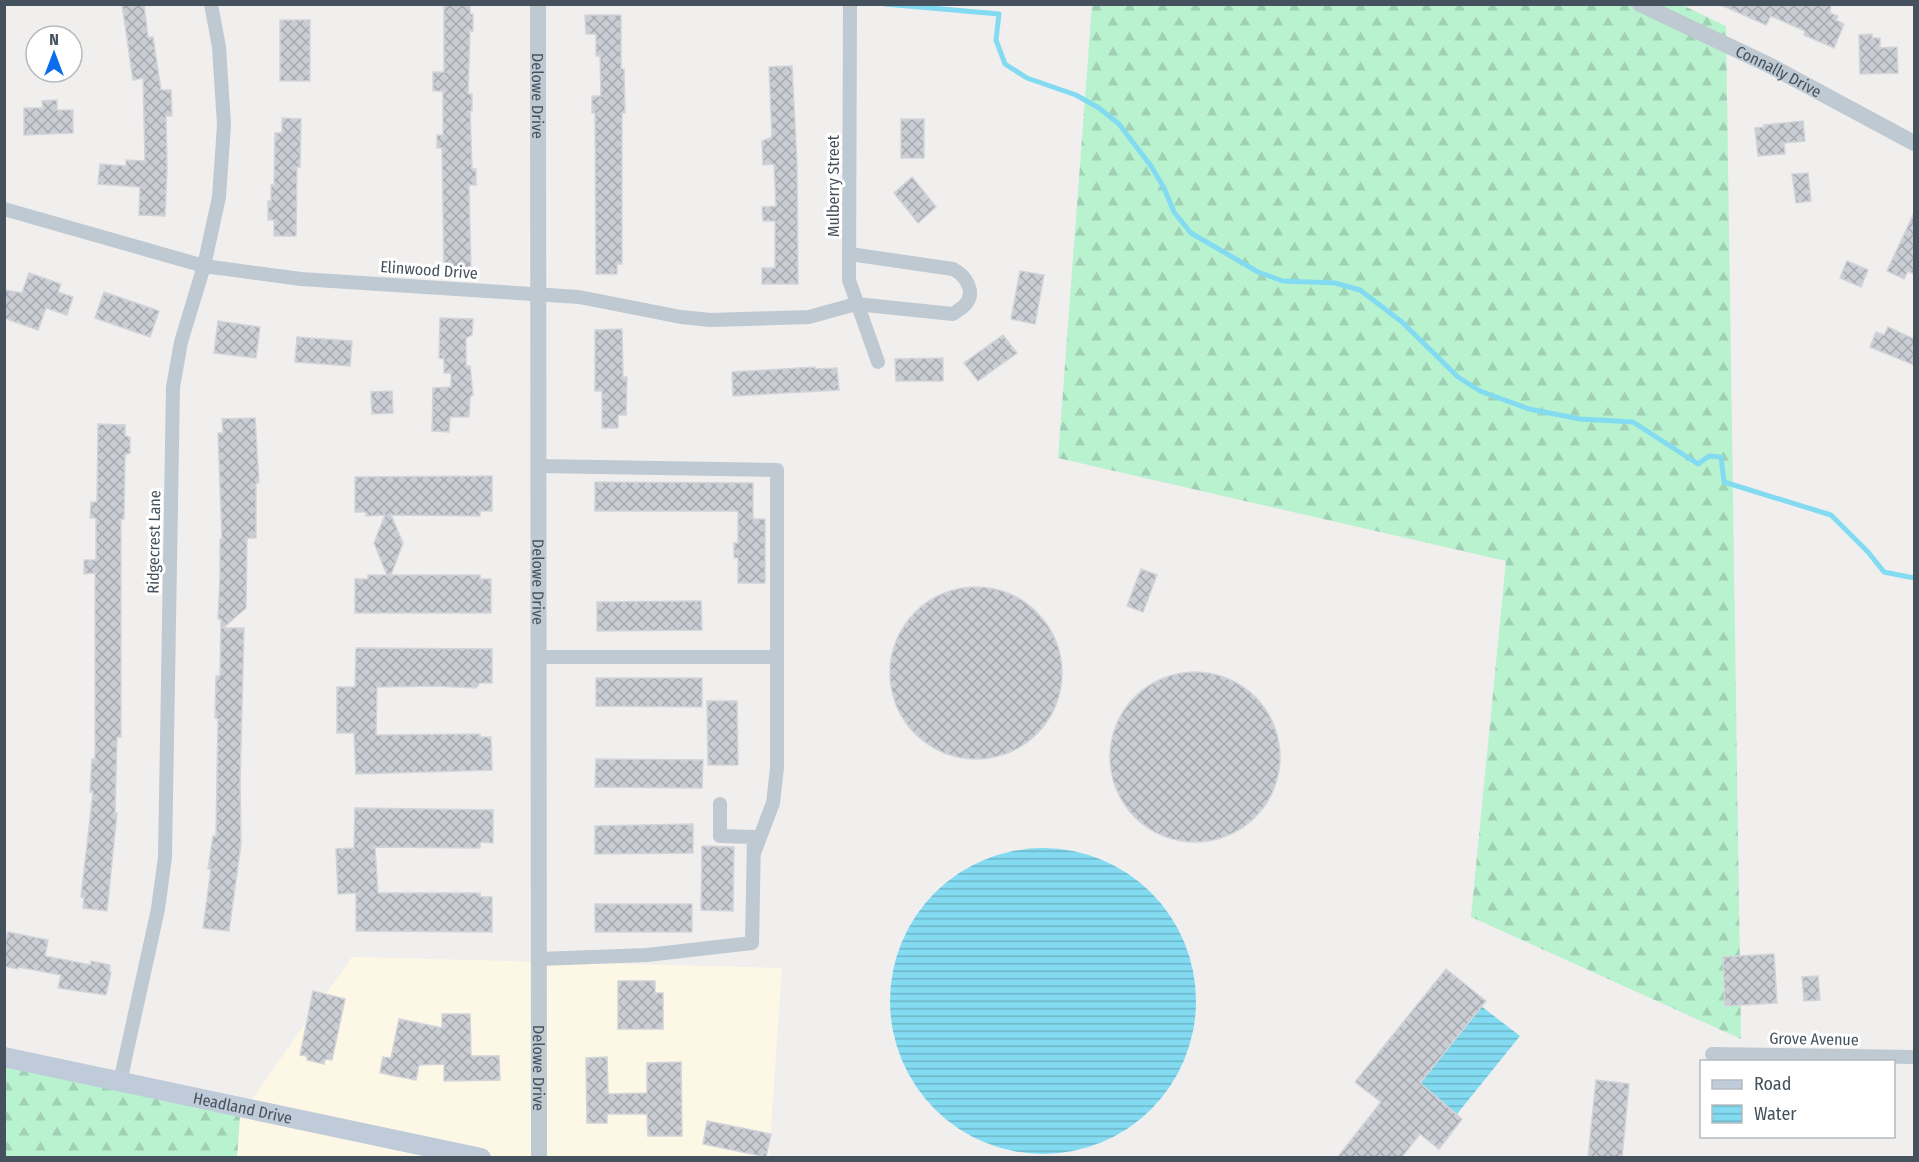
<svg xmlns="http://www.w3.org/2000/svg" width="1919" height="1162" font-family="'Fira Sans Condensed',sans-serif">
<defs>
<pattern id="forest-firs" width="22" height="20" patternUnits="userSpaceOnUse" patternTransform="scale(1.5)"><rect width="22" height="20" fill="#b9f2cf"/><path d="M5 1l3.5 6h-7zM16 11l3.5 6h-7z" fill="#a0d1b4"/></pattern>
<pattern id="water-rules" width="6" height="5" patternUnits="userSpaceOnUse" patternTransform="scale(1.5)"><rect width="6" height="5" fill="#83dbf2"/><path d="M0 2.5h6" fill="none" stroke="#6db4c7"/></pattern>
<pattern id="building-cross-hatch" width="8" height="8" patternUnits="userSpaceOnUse" patternTransform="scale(1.5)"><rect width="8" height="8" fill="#cacdd3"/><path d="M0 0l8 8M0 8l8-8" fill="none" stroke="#a6a9ae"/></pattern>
</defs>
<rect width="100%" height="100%" fill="#f1eeee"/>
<polygon fill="#fdf7e6" points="352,957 782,968 769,1157 237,1158 240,1116"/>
<g fill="url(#forest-firs)">
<polygon points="1680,4 1726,26 1741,1039 1471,917 1506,561 1058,458 1092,5"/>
<polygon points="5,1066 240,1116 237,1157 5,1158"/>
</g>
<g fill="url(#water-rules)">
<circle cx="1043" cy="1001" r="153"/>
<polygon points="1481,1006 1520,1036 1457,1114 1420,1083"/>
</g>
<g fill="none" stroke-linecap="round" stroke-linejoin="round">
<polyline stroke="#83dbf2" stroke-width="5" points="885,4 999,14 996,40 1005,64 1027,78 1076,95 1099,108 1119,124 1151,166 1164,188 1174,212 1191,233 1258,272 1283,281 1335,283 1360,290 1402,322 1458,377 1480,391 1529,409 1580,419 1633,422 1698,464 1709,456 1721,457 1724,482 1831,515 1868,552 1884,572 1914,578"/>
</g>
<g fill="url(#building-cross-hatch)" stroke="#d2d4da" stroke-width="1.5">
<polygon points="122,4 144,4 148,37 153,37 161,90 171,90 172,116 166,116 167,169 165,216 139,215 140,187 98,184 100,164 126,166 126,160 145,161 143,78 133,80"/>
<polygon points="444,4 470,4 470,14 473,14 473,31 470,31 468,94 472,94 472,111 470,111 472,169 476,169 476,185 469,185 471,273 444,273 442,148 437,148 437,135 443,135 443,91 433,91 433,72 444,72"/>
<polygon points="1719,4 1831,4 1830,13 1838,16 1836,20 1844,24 1834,48 1804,35 1805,31 1771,16 1766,25"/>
<polygon points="585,15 621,15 621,69 624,69 625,113 622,113 622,264 617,264 617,274 596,274 595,113 592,113 592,96 601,96 600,56 596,56 596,34 586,34"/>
<rect x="280" y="20" width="30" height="61"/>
<polygon points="1872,34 1872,38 1880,38 1880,48 1897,47 1898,73 1860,74 1859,35"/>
<polygon points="792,66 797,163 798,284 762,284 762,268 775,268 775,221 763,221 762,207 776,206 774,164 763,165 762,141 772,137 769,67"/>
<polygon points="57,100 57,110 73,110 73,133 24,135 24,108 43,108 42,101"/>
<polygon points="282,118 301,119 300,167 297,167 296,236 274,236 274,220 268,220 268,201 271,201 271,185 274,185 275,133 282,133"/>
<rect x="901" y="119" width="23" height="39"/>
<polygon points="1803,121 1805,141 1784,143 1785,154 1758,156 1755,128 1764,127 1764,125"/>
<polygon points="1808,173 1811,201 1796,203 1792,174"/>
<polygon points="912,177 936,207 918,223 894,193"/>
<polygon points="1914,213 1914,274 1908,271 1904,279 1887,271"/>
<polygon points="1847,261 1868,270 1861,287 1840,278"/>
<polygon points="1020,271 1044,275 1035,324 1011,319"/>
<polygon points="29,273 61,284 58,292 73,297 67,315 46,308 38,330 4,318 4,290 22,293"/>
<polygon points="104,292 159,311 150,337 95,318"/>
<polygon points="440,318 473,319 472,335 466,338 466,366 470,366 473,395 470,397 469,417 450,417 449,432 432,431 433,388 451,387 451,373 444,373 444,359 439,358"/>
<polygon points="218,321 260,327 256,358 214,353"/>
<polygon points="1888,327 1914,339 1914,365 1870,347 1876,332 1884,335"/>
<polygon points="622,329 623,377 627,377 626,415 618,415 618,428 602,428 602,391 595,391 595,330"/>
<polygon points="1003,335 1017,353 978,381 964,363"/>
<polygon points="297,337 352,341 350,366 295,362"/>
<polygon points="943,358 943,381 896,381 895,359"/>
<polygon points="815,367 815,369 837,368 839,390 733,396 732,372"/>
<polygon points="392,391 393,413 372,414 371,392"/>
<polygon points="255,418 259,482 256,484 256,538 247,538 246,608 223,628 244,628 240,783 241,844 229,931 203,928 211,869 208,869 213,836 216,836 218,719 215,718 216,676 220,676 221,619 218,619 220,577 220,539 222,539 218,433 223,433 222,419"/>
<polygon points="98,424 125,425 125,436 130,437 130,453 125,455 124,519 121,519 121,737 117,737 115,813 117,813 107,911 83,908 84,898 81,897 93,792 90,792 92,759 95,759 95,573 84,574 84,560 96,560 96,518 90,518 91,502 97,502"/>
<polygon points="492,476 492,511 480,511 480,516 391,515 403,543 391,575 480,575 480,579 491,579 491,613 355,613 355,579 368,579 368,575 387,575 374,543 385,515 366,516 366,512 355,512 355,477"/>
<polygon points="595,482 753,483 753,519 765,519 765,583 738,583 738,558 734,558 734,543 738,543 738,511 595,511"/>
<polygon points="1141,569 1157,575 1143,612 1127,606"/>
<circle cx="976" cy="673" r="86"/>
<polygon points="701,601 702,630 597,631 597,602"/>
<polygon points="356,648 492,649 492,683 480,683 476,688 437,686 377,687 376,735 480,734 480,737 491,737 492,770 356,774 354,733 337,733 337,687 355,687"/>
<circle cx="1195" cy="757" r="85"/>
<polygon points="596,678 702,678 702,707 596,706"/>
<polygon points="707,701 737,701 738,765 708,765"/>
<polygon points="596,759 703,760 702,788 595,787"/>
<polygon points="355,808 493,810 493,843 480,842 480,848 375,847 378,893 480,893 480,897 492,897 492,932 356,931 356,893 338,894 336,849 354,848"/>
<polygon points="693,824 693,853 595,854 595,826"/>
<polygon points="702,846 734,847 733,911 701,910"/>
<rect x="595" y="904" width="97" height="28"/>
<polygon points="8,932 48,940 45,956 91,965 91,961 110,965 109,972 111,972 106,995 58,988 61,975 18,967 17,969 4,966 4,948"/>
<polygon points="1774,954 1777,1003 1725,1006 1723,957"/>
<polygon points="1446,969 1486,1001 1420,1083 1462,1119 1439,1149 1420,1134 1401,1158 1337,1158 1381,1102 1355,1082"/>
<polygon points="1818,976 1820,1000 1804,1001 1802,977"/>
<polygon points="618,981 655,981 655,993 663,993 663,1029 618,1029"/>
<polygon points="313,991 345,999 332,1060 325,1059 324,1064 307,1060 307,1056 300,1055"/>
<polygon points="442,1014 470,1014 471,1056 499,1056 500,1080 444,1081 444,1064 419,1065 416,1080 380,1073 383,1057 391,1058 399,1019 442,1028"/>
<polygon points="607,1057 608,1094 647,1093 647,1063 681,1062 682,1136 648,1136 647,1114 607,1114 607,1123 587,1123 586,1058"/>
<polygon points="1596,1080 1629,1084 1622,1158 1588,1158"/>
<polygon points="707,1121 771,1134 766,1157 703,1144"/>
</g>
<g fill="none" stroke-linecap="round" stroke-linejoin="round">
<g stroke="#bec9d2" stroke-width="14">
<polyline points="850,4 849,280 878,362"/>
<path d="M4 209 204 266 301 279 579 297 681 317 711 320 809 317 856 304 953 314C957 311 962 308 965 305 977 292 965 275 953 269L850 254"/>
<polyline points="538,466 777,470 777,768 773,803 754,853"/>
<polyline points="538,657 776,657"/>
<polyline points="539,959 647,955 752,943 754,837 720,836 720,804"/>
<polyline points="1712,1054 1914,1057"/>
<polyline points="120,1082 158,909 165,857 173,387 181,342 204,266 219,197 224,125 219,47 211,4"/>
</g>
<g stroke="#bec9d2" stroke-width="16">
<path id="s1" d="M538 4 539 1158"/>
<path id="s2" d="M1640 4 1769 65 1914 143"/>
</g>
<path stroke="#bfcbd9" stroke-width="20" id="s3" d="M4 1057 481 1158"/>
</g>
<g text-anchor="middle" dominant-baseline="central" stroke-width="6" stroke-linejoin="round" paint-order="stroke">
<g font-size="16" fill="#45525d" stroke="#fff">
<text stroke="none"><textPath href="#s2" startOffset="154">Connally Drive</textPath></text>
<text stroke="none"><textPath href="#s1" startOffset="92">Delowe Drive</textPath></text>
<text transform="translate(833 186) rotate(-90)">Mulberry Street</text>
<text transform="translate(429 270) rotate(4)">Elinwood Drive</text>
<text transform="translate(154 542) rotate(-89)">Ridgecrest Lane</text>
<text stroke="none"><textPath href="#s1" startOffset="578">Delowe Drive</textPath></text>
<text transform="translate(1814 1039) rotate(1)">Grove Avenue</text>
<text stroke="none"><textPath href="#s1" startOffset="1064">Delowe Drive</textPath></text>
<text stroke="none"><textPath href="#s3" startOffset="244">Headland Drive</textPath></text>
</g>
</g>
<rect width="1919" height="1162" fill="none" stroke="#45525d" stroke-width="12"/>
<rect x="1700" y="1060" width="195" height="78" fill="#ffffff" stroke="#b5babe" stroke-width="1.5"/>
<rect x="1712" y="1080" width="30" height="9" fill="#bfcbd9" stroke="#b5babe" stroke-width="1.5"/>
<text x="1754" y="1090" font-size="18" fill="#45525d">Road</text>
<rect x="1712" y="1105" width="30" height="18" fill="url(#water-rules)" stroke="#b5babe" stroke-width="1.5"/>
<text x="1754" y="1120" font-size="18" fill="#45525d">Water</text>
<g transform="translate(54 54)"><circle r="28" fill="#ffffff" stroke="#b5babe" stroke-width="1.5"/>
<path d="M0-4.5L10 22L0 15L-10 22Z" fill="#0b6dee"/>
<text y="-9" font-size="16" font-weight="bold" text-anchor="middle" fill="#45525d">N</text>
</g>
</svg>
